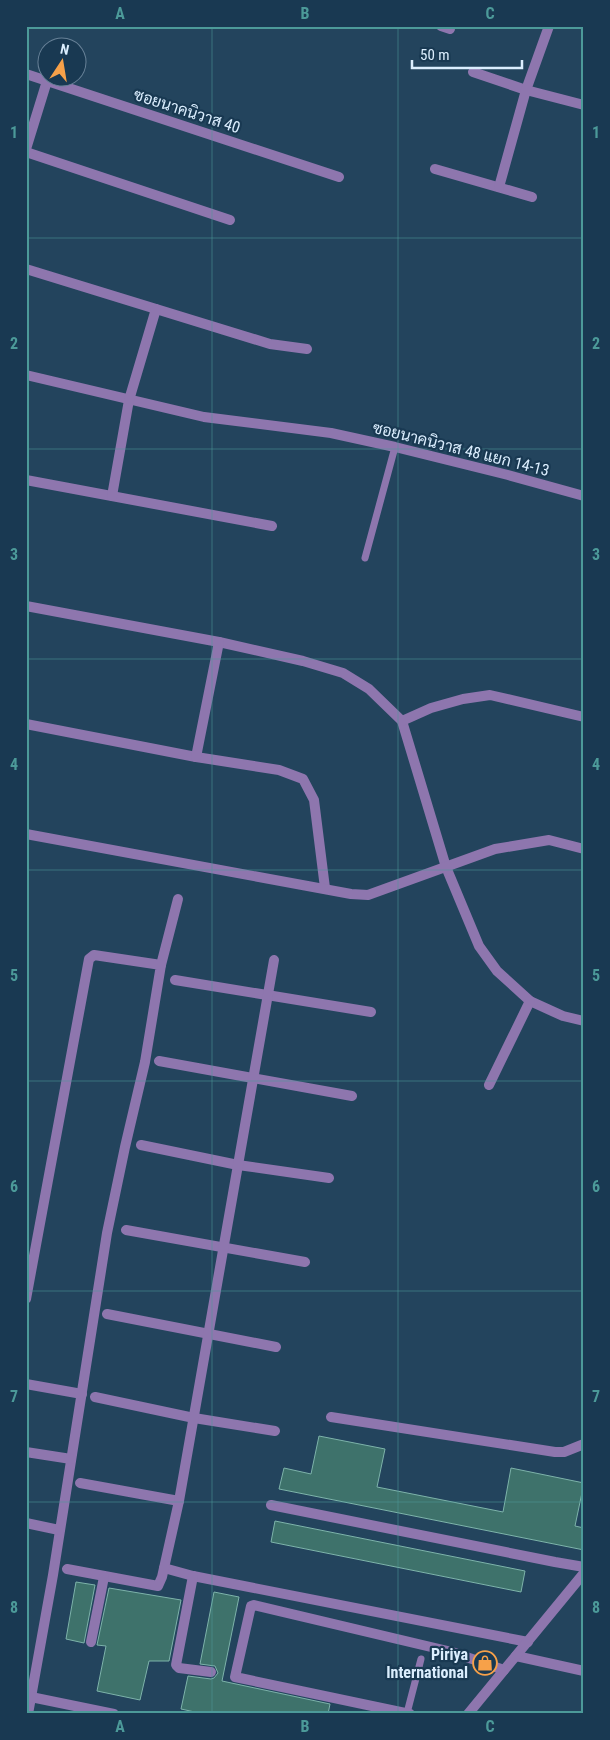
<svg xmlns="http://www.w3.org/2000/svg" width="610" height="1740" font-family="'Roboto Condensed',Sarabun,sans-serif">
<rect width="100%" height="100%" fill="#23445d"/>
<g fill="#3e726b" stroke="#7db3aa">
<polygon points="319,1436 385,1449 377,1487 503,1512 511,1468 584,1483 575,1526 584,1528 584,1550 279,1489 284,1468 311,1474"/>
<polygon points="275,1521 525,1571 521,1592 271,1542"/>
<polygon points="76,1582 95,1585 84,1643 66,1639"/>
<polygon points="109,1588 181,1600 169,1661 149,1661 140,1700 97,1691 106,1646 97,1645"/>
<polygon points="214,1592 239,1597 222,1681 330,1704 328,1714 204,1714 181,1709 188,1676 211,1679 214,1678 218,1673 215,1666 200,1664"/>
</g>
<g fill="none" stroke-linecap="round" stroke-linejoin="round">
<g stroke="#8e76ae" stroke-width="7">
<polyline points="365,558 395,447"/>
<polyline points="407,1713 421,1659"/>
</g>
<g stroke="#8e76ae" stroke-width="10">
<polyline points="441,26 450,29"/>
<polyline points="473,72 526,90 584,105"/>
<polyline points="26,74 339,177"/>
<polyline points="26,149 47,81"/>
<polyline points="26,152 230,220"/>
<polyline points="435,169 532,197"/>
<polyline points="499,187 526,90 549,26"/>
<polyline points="26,269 270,344 307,349"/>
<polyline points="26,375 204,417 331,433 395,447 508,475 584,496"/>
<polyline points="26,480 272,526"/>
<polyline points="112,496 129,400 156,309"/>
<polyline points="26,606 219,642 303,661 343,673 369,689 402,721 446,867 479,946 497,971 530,1001 563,1016 584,1021"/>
<polyline points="402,721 431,708 463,699 490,695 584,717"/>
<polyline points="26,724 196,757 279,770 303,779 314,800 325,888"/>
<polyline points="196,757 219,642"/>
<polyline points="26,834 351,894 368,895 495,849 549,840 584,849"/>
<polyline points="161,965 178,899"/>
<polyline points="175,980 371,1012"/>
<polyline points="159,1061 352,1096"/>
<polyline points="489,1085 530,1001"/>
<polyline points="141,1145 238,1165 329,1178"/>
<polyline points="126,1230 305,1262"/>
<polyline points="26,1299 89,959 94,955 161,965 145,1062 125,1147 107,1233 53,1575 28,1714"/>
<polyline points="107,1314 276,1347"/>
<polyline points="26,1384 82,1394"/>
<polyline points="95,1397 194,1418 275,1431"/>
<polyline points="331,1417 555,1452 564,1452 584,1444"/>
<polyline points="26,1452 71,1459"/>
<polyline points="80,1483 179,1501"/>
<polyline points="271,1505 555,1562 584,1567"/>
<polyline points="26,1523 59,1530"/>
<polyline points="164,1568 193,1576 528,1642"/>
<polyline points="67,1569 158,1586 162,1577 179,1501 274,960"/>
<polyline points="193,1576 176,1665 179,1668 211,1672"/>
<polyline points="91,1642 104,1577"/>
<polyline points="516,1656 584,1671"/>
<polyline points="31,1697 114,1714"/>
<polyline points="410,1714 235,1677 251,1606 254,1605 452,1652 504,1670"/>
</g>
<polyline stroke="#8e76ae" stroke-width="10" points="468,1714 584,1573"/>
</g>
<path fill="none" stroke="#4c9a99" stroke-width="1" stroke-opacity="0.55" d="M212 26V1714M398 26V1714M26 238H584M26 449H584M26 659H584M26 870H584M26 1081H584M26 1291H584M26 1502H584"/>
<defs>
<g id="shop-ring" transform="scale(1.25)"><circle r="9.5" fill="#193952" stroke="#f7a149" stroke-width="1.5"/><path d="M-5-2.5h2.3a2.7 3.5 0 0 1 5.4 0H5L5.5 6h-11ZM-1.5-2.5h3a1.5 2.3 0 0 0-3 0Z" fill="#f7a149"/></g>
</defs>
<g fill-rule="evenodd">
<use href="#shop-ring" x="485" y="1663"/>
</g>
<g text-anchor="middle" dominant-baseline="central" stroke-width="4.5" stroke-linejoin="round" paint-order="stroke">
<g font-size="16" fill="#dbeefe" stroke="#193952">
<text transform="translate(187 111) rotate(18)">ซอยนาคนิวาส 40</text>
<text transform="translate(461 449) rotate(14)">ซอยนาคนิวาส 48 แยก 14-13</text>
</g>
<g font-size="16" font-weight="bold" fill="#dbeefe" stroke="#193952" text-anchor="end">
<text x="468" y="1654">Piriya<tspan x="468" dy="18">International</tspan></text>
</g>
</g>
<rect width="610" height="1740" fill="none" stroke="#193952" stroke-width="55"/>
<g transform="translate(62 62) rotate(12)"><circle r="24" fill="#193952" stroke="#678197"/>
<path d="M0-4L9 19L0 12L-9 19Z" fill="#f7a149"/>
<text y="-8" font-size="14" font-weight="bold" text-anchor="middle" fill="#dbeefe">N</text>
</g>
<path d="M412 60v8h110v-8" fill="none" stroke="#dbeefe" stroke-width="2.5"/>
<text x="420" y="60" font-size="15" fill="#dbeefe" stroke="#193952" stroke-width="4" paint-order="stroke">50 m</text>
<rect x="28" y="28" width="554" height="1684" fill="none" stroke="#4c9a99" stroke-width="2"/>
<g font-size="16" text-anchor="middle" font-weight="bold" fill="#4c9a99">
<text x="120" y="19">A</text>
<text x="305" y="19">B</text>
<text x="490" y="19">C</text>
<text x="14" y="138">1</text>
<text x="596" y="138">1</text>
<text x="14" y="349">2</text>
<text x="596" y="349">2</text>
<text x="14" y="560">3</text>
<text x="596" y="560">3</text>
<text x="14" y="770">4</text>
<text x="596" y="770">4</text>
<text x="14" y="981">5</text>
<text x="596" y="981">5</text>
<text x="14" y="1192">6</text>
<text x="596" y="1192">6</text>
<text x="14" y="1402">7</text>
<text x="596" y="1402">7</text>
<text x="14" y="1613">8</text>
<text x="596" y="1613">8</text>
<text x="120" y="1732">A</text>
<text x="305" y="1732">B</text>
<text x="490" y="1732">C</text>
</g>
</svg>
